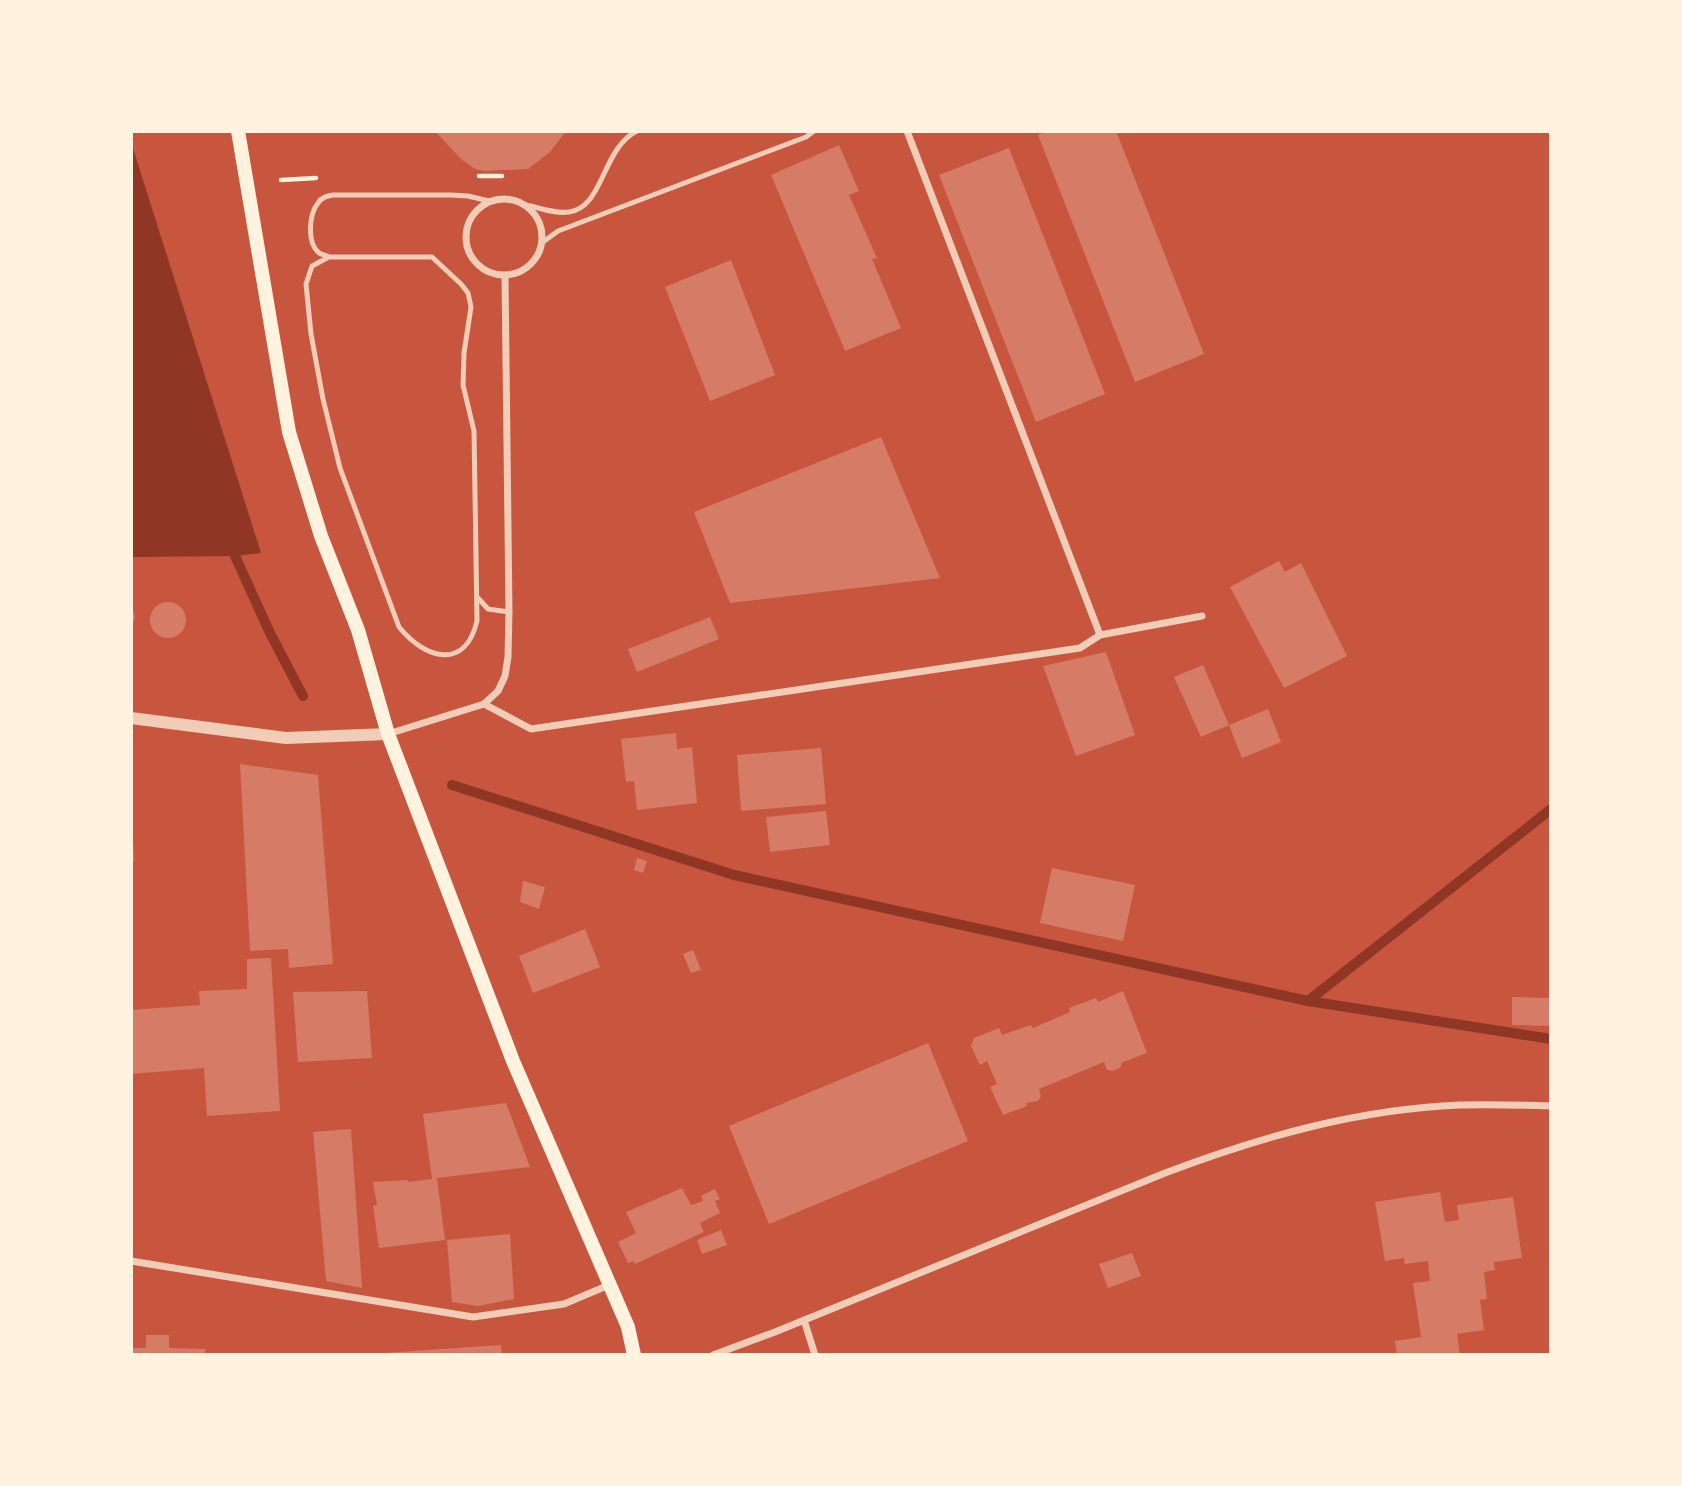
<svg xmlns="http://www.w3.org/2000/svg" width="1682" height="1486" font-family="Lato,sans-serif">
<rect width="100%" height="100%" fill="#c8553d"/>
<polygon fill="#8f3625" points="131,142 261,553 235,556 131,557"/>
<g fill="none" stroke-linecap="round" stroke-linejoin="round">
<g stroke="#8f3625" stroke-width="10">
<polyline points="235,556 270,633 303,696"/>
<polyline points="452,785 734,875 1308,1001 1551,1039"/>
<polyline points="1308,1001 1551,809"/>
</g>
</g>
<g fill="#d67c66">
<polygon points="435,131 566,131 550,152 528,169 484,171 475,169 460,158"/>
<polygon points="1048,131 1116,131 1204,354 1135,382 1038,135"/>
<polygon points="839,145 859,191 849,195 877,258 872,259 901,328 845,351 771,175"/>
<polygon points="1009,148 1105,394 1036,422 939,175"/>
<polygon points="731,260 775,375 710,401 665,287"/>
<polygon points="881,437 940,578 730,603 694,512"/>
<polygon points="1279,561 1285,572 1301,563 1347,656 1284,688 1230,587"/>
<circle cx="168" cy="620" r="18"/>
<polygon points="131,605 135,617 131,630"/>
<polygon points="710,617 719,639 637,672 628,649"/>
<polygon points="1106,652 1135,735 1076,756 1043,666"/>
<polygon points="1203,665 1229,725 1201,737 1174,677"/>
<polygon points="1268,709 1281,742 1242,758 1229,725"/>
<polygon points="676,733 677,749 692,747 697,803 637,810 634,781 626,782 621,739"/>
<polygon points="821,748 826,804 741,811 737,755"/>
<polygon points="240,764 318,775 333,964 289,968 288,949 250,951"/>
<polygon points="826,811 830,845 770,852 766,817"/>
<polygon points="131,842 133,842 134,861 131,861"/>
<polygon points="637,858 647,861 643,873 634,870"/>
<polygon points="1052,868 1135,885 1123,941 1040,923"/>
<polygon points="523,881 545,887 539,909 520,902"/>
<polygon points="585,929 600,967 533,993 519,956"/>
<polygon points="693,950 701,970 691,973 683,954"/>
<polygon points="271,958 280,1111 207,1116 204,1068 131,1074 131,1010 200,1005 199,991 247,989 247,959"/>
<polygon points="367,991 372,1058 298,1062 293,992"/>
<polygon points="1123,991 1147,1053 1121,1063 1121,1067 1113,1071 1107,1070 1104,1062 1039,1089 1041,1096 1038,1101 1026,1103 1027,1106 1003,1115 990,1087 997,1084 987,1061 980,1065 971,1046 974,1038 999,1028 1002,1035 1031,1025 1033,1028 1070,1012 1069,1008 1096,998 1098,1002"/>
<polygon points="1512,997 1551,998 1551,1026 1512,1025"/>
<polygon points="928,1043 968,1141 769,1224 729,1126"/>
<polygon points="506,1103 530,1167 437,1178 445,1240 379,1248 373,1206 377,1205 373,1182 407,1180 408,1182 432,1179 423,1114"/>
<polygon points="351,1129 362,1288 326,1281 313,1132"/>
<polygon points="682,1188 691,1205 703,1201 701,1196 715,1189 720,1199 715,1201 720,1213 700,1223 704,1232 635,1264 634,1261 628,1263 618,1242 636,1233 626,1212"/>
<polygon points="1440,1192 1445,1222 1459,1220 1457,1205 1513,1197 1522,1258 1494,1262 1495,1270 1484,1272 1487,1299 1480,1300 1484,1330 1457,1334 1460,1355 1397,1355 1395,1341 1421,1337 1413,1283 1430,1281 1428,1261 1405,1264 1404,1258 1385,1261 1375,1202"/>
<polygon points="721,1230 727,1245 702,1254 697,1240"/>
<polygon points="510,1234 514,1299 478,1306 452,1302 447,1240"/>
<polygon points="1132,1253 1141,1276 1108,1288 1099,1264"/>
<polygon points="146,1335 169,1335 169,1348 205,1349 205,1355 131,1355 131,1348 146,1348"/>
<polygon points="501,1345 502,1355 384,1355 384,1353"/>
</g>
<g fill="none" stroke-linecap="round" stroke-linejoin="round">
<g stroke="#fff3e0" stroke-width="4.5">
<polyline points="479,176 502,176"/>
<polyline points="281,180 316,178"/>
</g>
<g stroke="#f1ccb7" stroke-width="5">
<path d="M526 205C540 208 555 214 569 212 604 207 602 148 637 131"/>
<polyline points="543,242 558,231 806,137 814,131"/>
<path d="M329 257 312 266 306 284 311 334 323 399 340 468 399 627C425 659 465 671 477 621L474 431 463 385 464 353 471 307 468 293 461 284 432 257H329C326 255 321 255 318 252 307 242 309 214 318 203 322 197 327 196 333 195H451L468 196 489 201"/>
<polyline points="478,598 488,609 509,612"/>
</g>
<g stroke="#f1ccb7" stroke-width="7">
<polyline points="907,131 1100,635"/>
<circle cx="504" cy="237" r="38"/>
<polyline points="484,704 531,729 1080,648 1100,635 1202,616"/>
<polyline points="388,734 484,704 498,691 505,676 508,657 509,612 505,276"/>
<polyline points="131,1261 473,1317 564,1304 609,1285"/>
<polyline points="804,1320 815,1355"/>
<path d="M713 1355 775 1332 1165 1173C1260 1137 1358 1109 1460 1105 1490 1104 1521 1105 1551 1106"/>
</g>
<polyline stroke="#f1ccb7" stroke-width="12" points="131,718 286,738 388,734"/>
<polyline stroke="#fff3e0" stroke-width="14" points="238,131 289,432 321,536 358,630 388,734 513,1061 628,1327 634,1355"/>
</g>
<rect width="1682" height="1486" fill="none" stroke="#fff3e0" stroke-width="266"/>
</svg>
